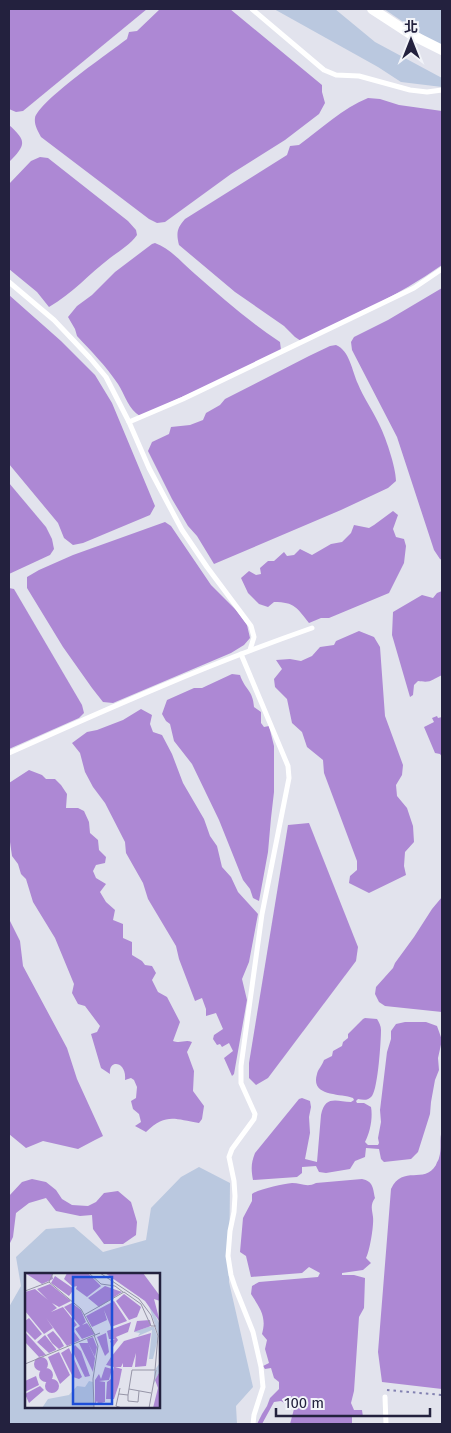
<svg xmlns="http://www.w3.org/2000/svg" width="451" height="1433" font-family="'Fira Sans','Noto Sans TC',sans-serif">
<rect width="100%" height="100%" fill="#e2e3ed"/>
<g fill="#bac8df" fill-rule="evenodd">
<polygon points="274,9 335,9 375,42 442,78 442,87 401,82 378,67"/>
<polygon points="384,9 442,9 442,45 436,44"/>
<path d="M199 1167 230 1183 229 1282 253 1387 236 1406 237 1424H9V1307L21 1286 16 1257 46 1229 74 1227 103 1252 146 1240 151 1208 181 1177ZM26 1274H159V1407H26Z"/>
</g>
<g fill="#ad88d4">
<polygon points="9,9 147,9 23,111 16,112 9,109"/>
<path d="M160 9H230L322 85V92L325 103 319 114 285 140 231 174 165 222 157 223 149 219 41 137C38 131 34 125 35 118 39 101 110 52 127 39L129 32 137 31Z"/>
<path d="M368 98 380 99 399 105 442 111V265C398 296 350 318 301 341L295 337 284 326 235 292 179 245C176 233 177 228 185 219L287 155 290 146 299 145C321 129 343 108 368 98Z"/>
<path d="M9 125C27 141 26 145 9 162Z"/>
<path d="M40 157 48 158 128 221 136 230 137 235C130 245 119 251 110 258 89 274 72 294 49 307L37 292 9 269V184L31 161Z"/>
<path d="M155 243C171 249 182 263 195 274 222 298 250 322 280 342L281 350 273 356 140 416C129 410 125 395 118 384 106 366 91 351 77 336L75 329 68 317 77 306 92 295 115 272 152 244Z"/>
<polygon points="442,288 442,560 440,559 434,550 397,437 352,350 351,342 354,337 388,320"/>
<polygon points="9,295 61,341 95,375 112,403 155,506 150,515 83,543 73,545 64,538 58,523 9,464"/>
<path d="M336 345C350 351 352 371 358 384 363 397 372 409 378 422 385 435 396 467 396 481L388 488 341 510 214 564 197 536 188 526 172 499 148 451 152 442 169 434 171 427 190 425 203 420 206 413 220 405 225 399 309 356 330 346Z"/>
<polygon points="9,483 46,527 52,539 54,549 50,555 9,574"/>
<path d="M393 511 398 515 393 529 396 537 404 539 406 546 404 563 389 593 329 618H321L309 623C297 608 295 602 274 602L268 607 259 604 248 593 241 578 249 571 256 575 261 574 260 568 268 561H274L284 552 287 556 294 555 300 549 312 555 331 544 342 542 351 533 354 525 369 528 374 525Z"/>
<polygon points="165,522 171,526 211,585 236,610 247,625 250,638 244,645 231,653 113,703 103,702 92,688 63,647 27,588 27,577 39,570 73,555"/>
<polygon points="9,588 14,589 82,705 84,713 79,718 9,749"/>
<path d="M442 591V675C431 680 432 683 418 681L414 685 413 695 410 697 392 635 393 612 422 595 433 598 437 593Z"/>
<polygon points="359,631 374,637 380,647 385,716 403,765 402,775 396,785 397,796 407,808 413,826 414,842 405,852 404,866 406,875 369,893 349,883 350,876 357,870 357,861 324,773 323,760 307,747 302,732 292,723 287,699 275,687 274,679 282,669 276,660 290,659 301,661 312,656 320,647 334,645 336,641"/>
<path d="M232 674 240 675C245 690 253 690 254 707L261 712V723L264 727 269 726 274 746V792L271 818 268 852 259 901 253 898 250 889 243 880 219 820 192 764 174 741 170 724 166 721 162 714 167 700 194 688H202Z"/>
<polygon points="141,709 152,715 150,724 153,732 162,735 172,754 183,783 204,819 210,836 217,846 222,867 231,877 238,892 258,914 249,962 242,979 247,1000 234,1074 232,1076 224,1058 233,1051 229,1043 222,1047 220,1044 217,1045 213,1039 214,1035 223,1029 216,1013 206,1016 206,1009 202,998 195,1001 179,959 176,946 148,899 143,883 126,853 125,842 105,803 93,787 85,772 80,753 72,743 87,732 97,730 123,720"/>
<polygon points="437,716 438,718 442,717 442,757 440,754 435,753 424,727 434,722 432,718"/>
<path d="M29 770 42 775 46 779H55L61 785 67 794 66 808H78L84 811 89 822 90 833 98 840 99 850 106 857 105 863 96 865 93 871 96 878 106 884 100 892 106 902 115 910 113 920 123 924V938L132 942V955L142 961 145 965 152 966 156 973 152 980 158 992 167 997 180 1022 173 1041C181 1044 185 1039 192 1042L187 1052 194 1071 193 1091 204 1106 202 1119 199 1123C174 1119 166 1113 146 1132L135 1126 141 1122 139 1114 133 1109 131 1101 136 1098 137 1087 134 1080 131 1078 125 1080C127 1061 108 1059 110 1074L101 1068 91 1034 97 1032 100 1026 85 1006 78 1004 72 993 74 984 55 938 33 902 26 879 21 874 18 864 12 856 10 842 9 841V783Z"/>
<polygon points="309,823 358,947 356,961 268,1078 256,1085 249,1078 249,1063 288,825"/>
<polygon points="442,897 442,1012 385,1006 379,1002 375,994 376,987 393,968 395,963 414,937 432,909"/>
<polygon points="9,919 20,941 23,966 67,1048 77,1079 103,1136 95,1140 78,1149 43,1141 26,1148 9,1134"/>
<path d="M365 1018 377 1019C379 1022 381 1026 381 1030 381 1041 378 1088 372 1096 368 1101 363 1100 358 1099L356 1101 357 1103H364L371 1107C373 1118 370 1132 365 1142L368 1145H378L379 1143 378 1138 381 1122 380 1110 387 1052 391 1039V1031L396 1024 405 1022H426L437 1026 442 1040 438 1058 439 1070 435 1080 431 1102 430 1114 418 1152 411 1159 384 1162 381 1159 379 1149 366 1148 365 1157 355 1161 350 1169 326 1173 319 1172 316 1166 302 1167V1173L297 1177 253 1180C251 1169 251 1163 255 1153L299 1099 302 1098 310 1101 311 1107 309 1117 310 1133 305 1159 317 1162 321 1115C325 1095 336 1101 351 1102L354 1100 353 1098C340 1093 310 1097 317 1074 318 1069 322 1066 324 1060L332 1056 333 1051 342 1046 343 1042 348 1038V1034L363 1019Z"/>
<path d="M442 1130V1389L382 1382 378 1352 391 1189C403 1164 424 1185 436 1165 436 1164 439 1159 439 1158 442 1149 439 1139 442 1130Z"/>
<polygon points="32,1179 46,1182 56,1190 62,1199 72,1205 88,1206 96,1202 104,1193 118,1191 131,1202 137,1222 136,1235 123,1244 104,1244 93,1229 92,1215 80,1216 56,1211 46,1198 29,1203 16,1213 13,1237 9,1245 9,1196 22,1182"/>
<path d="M362 1179C373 1181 373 1188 375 1198 370 1205 372 1209 373 1217 374 1225 370 1250 366 1258L371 1263 363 1270 342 1273V1275H354L365 1278 364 1308 359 1317 354 1391 351 1403 354 1410H362L363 1417H352V1424H290L294 1409 281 1401 274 1402 262 1424H257L262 1414 267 1406 270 1398 279 1389V1382L274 1378 271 1368 265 1369 263 1366 269 1363 265 1349 267 1340 262 1334C267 1317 260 1308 251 1294L252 1286 259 1282 318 1277 320 1273 309 1267 302 1273 251 1277 246 1256 240 1252 243 1218 252 1201V1194C259 1189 283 1184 292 1183 301 1183 307 1188 316 1183Z"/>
</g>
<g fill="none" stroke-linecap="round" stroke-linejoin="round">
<polyline stroke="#8281b1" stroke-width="2" stroke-dasharray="2.5 4" stroke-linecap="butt" points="387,1390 442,1395"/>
<g stroke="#fff" stroke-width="5">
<polyline points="252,9 324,70 336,75 359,76 410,90 427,92 442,90"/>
<polyline points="9,282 54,320 90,358 106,377 129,422 149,468 182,530 207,567 251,626 254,637 250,650"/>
<polyline points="129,422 183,399 414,288 442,269"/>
<polyline points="241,654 288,766 289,778 262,914 241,1066 241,1083 255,1114 254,1119 232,1149 229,1157 234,1181 235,1196 234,1212 230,1231 228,1256 231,1275 235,1287 253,1332 261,1367 263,1387 254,1415 253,1424"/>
<path d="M9 753C109 708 209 664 312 628"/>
<polyline points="385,1397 386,1424"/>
</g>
<polyline stroke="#fff" stroke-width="10" points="372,9 412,35 442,50"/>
</g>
<g transform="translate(25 1273)">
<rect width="135" height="135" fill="#e2e3ed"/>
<path d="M122 26 135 52V97L129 111V98L134 91V65ZM123 54H129L133 65 128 86H124L127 57 113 63 115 60 109 59ZM64 108 68 109 69 135H17L23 126 44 122 52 113 60 114Z" fill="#bac8df"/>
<path d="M0 0H27L28 6 17 11ZM42 0H63L76 13 62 24 51 16 52 13 48 14 39 6ZM80 0H118L135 23V28L129 26 135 49 120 28ZM30 3 49 16 44 23 26 10ZM25 11 46 28 34 34 27 30 32 35 26 39 38 34 52 52 47 56 55 67 42 73 21 45 28 55 19 61 0 38V19L10 16 23 27 12 16ZM80 13 97 19 74 34 63 25ZM99 21 116 34 112 44 104 47 91 28ZM89 28 102 48 86 54 79 37 82 47 67 54 61 43ZM47 30 56 37 61 49 57 52 62 50 70 61 57 66 50 56 55 53 39 34ZM4 45 17 61 10 67 0 57V48ZM112 48 125 47 126 53 109 59ZM106 49 103 59 91 64 93 67 88 74 85 68 90 66H84L82 58ZM28 58 35 66 39 73 34 76 27 70 22 62ZM0 60H1L21 82 14 84 0 69ZM81 60 84 79 80 83 72 64ZM126 60 121 93 110 94 111 80 107 94H98V90L96 94H90L97 96 94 111 89 126H81L82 109 86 106 89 94 81 92 86 84 99 68ZM20 62 31 76V77L24 80 12 69ZM68 64 72 74 70 84 63 70 70 85 68 99 54 70H63L62 66ZM50 72 56 78 65 103 60 104 57 98 47 77ZM44 75 57 104 54 106 48 104 36 80ZM34 79 45 102 35 111 23 84ZM9 91a7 7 0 1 1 14 0a7 7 0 1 1-14 0ZM80 94 87 96 84 107 74 108 80 109V129L73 131 72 128 70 131V107L74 101 76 106ZM14 102a7 7 0 1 1 14 0a7 7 0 1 1-14 0ZM135 98V135H128L133 115 130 107ZM11 103 14 112 0 119V108ZM20 113a7 7 0 1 1 14 0a7 7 0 1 1-14 0ZM15 113 19 117 4 130 0 121Z" fill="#ad88d4"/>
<path fill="none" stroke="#9695a7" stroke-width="1" d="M64 0 76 11 90 13 98 19M75 0 114 26 126 42 133 63 130 97H107L103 122 94 121M24 9 56 36 70 62M0 18 24 9 28 0M59 42 99 19 116 31 126 53H131M69 62 73 73 68 106 69 135M0 91 75 60M95 115 91 133 97 135M104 116 126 120M103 122V128L113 129 114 118M124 135 131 97"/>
<path fill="#1d4ed8" fill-opacity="0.15" stroke="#1d4ed8" stroke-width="2.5" d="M48 4H87V131H48Z"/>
<rect width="135" height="135" fill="none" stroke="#23213e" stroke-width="2.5"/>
</g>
<rect width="451" height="1433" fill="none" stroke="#23213e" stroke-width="20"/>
<g transform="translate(411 40)" stroke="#f2f4f9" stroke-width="4" paint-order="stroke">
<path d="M0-4L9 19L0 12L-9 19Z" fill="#23213e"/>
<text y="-8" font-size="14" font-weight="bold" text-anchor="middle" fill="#23213e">北</text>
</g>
<path d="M276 1408v8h154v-8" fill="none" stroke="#23213e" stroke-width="2.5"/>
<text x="284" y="1408" font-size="15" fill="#23213e" stroke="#f2f4f9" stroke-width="4" paint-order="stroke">100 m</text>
</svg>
